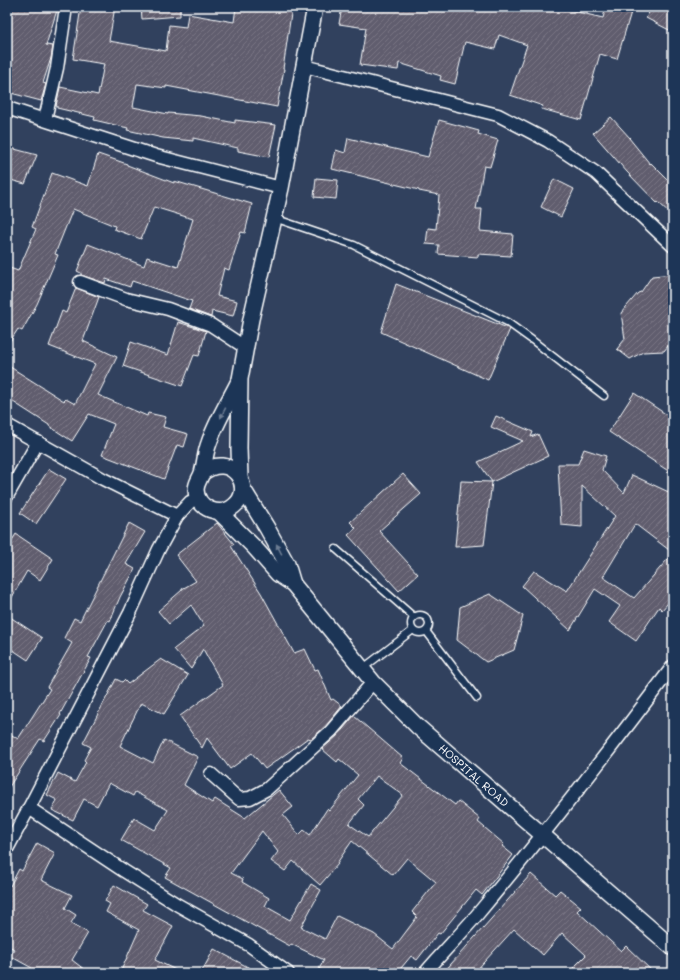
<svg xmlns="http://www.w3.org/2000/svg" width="680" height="980" font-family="Mali,sans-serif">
<defs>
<pattern id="building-hatch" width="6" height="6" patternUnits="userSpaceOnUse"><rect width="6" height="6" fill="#615d6e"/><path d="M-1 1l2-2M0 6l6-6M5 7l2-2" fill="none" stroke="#797584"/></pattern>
</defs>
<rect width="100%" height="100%" fill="#31415e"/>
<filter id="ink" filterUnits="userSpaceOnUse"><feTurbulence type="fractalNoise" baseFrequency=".025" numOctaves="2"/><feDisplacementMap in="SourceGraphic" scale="8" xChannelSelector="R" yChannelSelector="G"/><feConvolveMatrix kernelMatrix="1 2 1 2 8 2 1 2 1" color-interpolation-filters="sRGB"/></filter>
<g filter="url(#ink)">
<g fill="url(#building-hatch)" stroke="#fff" fill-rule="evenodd">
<polygon points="7,7 58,7 46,45 53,46 51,58 43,83 46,84 41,101 7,92"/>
<polygon points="81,7 115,7 109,41 166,51 169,25 186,27 188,14 234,22 236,7 292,7 283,69 284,69 277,107 166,86 166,88 137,84 133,107 168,114 168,113 201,116 235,123 235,120 276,125 269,157 238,151 238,148 193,138 193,141 163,138 127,130 128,128 94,120 95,117 57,108 57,106 56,106 60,87 98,95 104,64 73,59"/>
<polygon points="141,7 180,7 180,16 142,19"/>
<polygon points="342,7 556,7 603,18 606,7 614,7 631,12 617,59 600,54 581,120 542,109 543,106 510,95 527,45 499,35 495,49 465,42 455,84 440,80 441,76 399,63 398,70 360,65 366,28 339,24"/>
<polygon points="652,7 673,7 673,32 646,18"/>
<polygon points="611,117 630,138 629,138 650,164 651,163 673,185 673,216 658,202 657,203 627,172 593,133"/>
<polygon points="439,120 479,131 478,134 498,140 490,167 484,166 476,209 482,209 480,231 513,234 511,256 478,254 478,257 438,254 439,245 426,244 428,228 436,229 439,195 419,191 419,190 332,169 336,150 345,153 348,138 428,157"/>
<polygon points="7,147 37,155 25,184 7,179"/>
<polygon points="98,154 127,164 127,165 174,183 174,181 252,204 245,233 241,232 229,270 224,268 217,296 237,301 233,316 212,311 211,317 189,309 192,301 132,281 130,287 106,279 105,283 81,275 81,273 77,271 88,244 144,266 147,257 178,267 193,219 154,207 141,239 114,229 115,226 73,209 55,254 58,255 37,304 22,331 18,329 7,346 7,267 18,271 36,229 32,227 52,173 88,186"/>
<polygon points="316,178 338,180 336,199 314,197"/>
<polygon points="554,179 574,189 561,217 541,207"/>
<polygon points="673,274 673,340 664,351 643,352 630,359 617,349 625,339 621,313 638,293 641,292 652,276"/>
<polygon points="396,284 510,329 488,380 381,332"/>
<polygon points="76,288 99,297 83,341 117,357 98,395 147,416 148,413 166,417 163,427 188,434 184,447 177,445 164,479 102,455 114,424 89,414 72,441 49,426 49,425 7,398 7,365 64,401 66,399 75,404 95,364 49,346 62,311 66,313"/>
<polygon points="178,322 206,331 199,356 194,355 182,386 123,366 131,342 168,355"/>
<polygon points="634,393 673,419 673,474 609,432"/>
<polygon points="496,416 533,432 531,437 538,434 548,456 492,482 478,462 523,441 491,427"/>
<path d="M584 449 606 456 602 470 624 493 632 475 673 494V597L662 610 659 607 636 641 609 622 620 606 595 589 570 630 522 586 534 571 567 591 615 516 582 486V527L561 525 558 464H578ZM635 524 673 553 634 598 603 577Z"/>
<polygon points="49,469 66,479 36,524 20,513"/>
<polygon points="403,474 421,494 379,531 418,574 399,591 348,535 356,528 350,522"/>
<polygon points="461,481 492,482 484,545 455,547"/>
<polygon points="129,523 145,532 126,564 135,569 120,597 110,621 108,620 88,657 91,658 60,714 61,715 44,741 40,739 7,790 7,742 12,735 18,739 50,689 47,687 72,643 64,638 74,618 80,621"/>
<polygon points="217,523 234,544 231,546 261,593 294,653 305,649 315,670 318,669 331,700 333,699 342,706 326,726 311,739 308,738 265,769 252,753 230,769 207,738 202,748 180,716 223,685 203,649 191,669 174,649 204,626 191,605 169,624 158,611 182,590 182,589 196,581 176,555"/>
<polygon points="16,534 53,559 40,580 27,571 7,606 7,548"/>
<polygon points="490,594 523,616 514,650 486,662 457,640 460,607"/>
<polygon points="7,615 42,638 28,660 7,646"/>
<path d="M161 659 188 675 164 714 141 703 120 746 153 763 164 740 198 757 184 785 212 803 215 799 245 818 279 790 293 807 283 815 299 835 304 830 310 835 327 809 329 811 358 775 339 759 337 762 322 749 337 736 354 716 403 758 400 763 455 805 458 801 480 819 478 822 504 844 502 846 513 855 482 895 476 890 440 934 438 933 417 960 411 956 397 973H327L319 969 324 960 291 944 290 946 165 877 171 868 121 840 134 818 155 830 168 810 135 792 133 796 109 783 97 806 84 799 73 820 52 810 57 800 47 795 58 773 75 782 86 762 84 760 91 747 83 743 116 679 122 682 124 680 128 684ZM377 776 403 795 368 837 349 824 364 805 358 799ZM262 831 278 852 271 861 285 871 293 861 320 885 338 864 337 863 352 841 393 875 407 858 436 882 412 912 417 917 393 949 374 934 337 916 325 939 301 927 321 890 311 884 290 920 265 906 269 898 242 882 243 879 231 873Z"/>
<polygon points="37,843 55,853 41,880 72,895 65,908 76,915 71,923 88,933 72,960 89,973 41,973 10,956 14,949 7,945 7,884 10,886 19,869 22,871"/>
<polygon points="531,874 555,895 560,890 581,907 577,911 621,951 626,946 654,973 568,973 586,955 562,933 543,955 514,929 474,973 443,973"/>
<polygon points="114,885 147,904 143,910 173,926 155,960 182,973 120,973 139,930 106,912 110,904 105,901"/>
<polygon points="214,949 259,973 201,973"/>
</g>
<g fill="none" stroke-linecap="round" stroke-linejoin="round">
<g stroke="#fff" stroke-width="9">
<g id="service">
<polyline points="274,218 354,245 507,322 532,340 604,396"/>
<polyline points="336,549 414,617"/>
<circle cx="420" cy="624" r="9"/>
<polyline points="426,631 477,698"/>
<polyline points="362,669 413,630"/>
</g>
</g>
<g stroke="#fff" stroke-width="15">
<g id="minor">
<polyline points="304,66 498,115 548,141 596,173 673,246"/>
<polyline points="7,108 156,156 281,188"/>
<polyline points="45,119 57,68 66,7"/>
<polyline points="80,282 126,299 168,309 211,325 246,348"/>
<polyline points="7,425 103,479 177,516"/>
<polyline points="7,496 38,442"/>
<polyline points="211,774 239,799 250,798 267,789 331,731 373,682"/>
<polyline points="29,808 124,871 178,905 249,945 288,973"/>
<polyline points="7,849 29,808 130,613 159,549 177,516 190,502 198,498"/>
<path d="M425 973C441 954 459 936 476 916 544 835 609 751 673 666"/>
</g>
</g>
<g stroke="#fff" stroke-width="18">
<g id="tertiary">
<path d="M202 473C232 450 256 489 234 506 220 518 197 509 196 490 196 483 200 479 202 473 205 463 205 453 209 443 216 422 228 403 238 383"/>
<polyline points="240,478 239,448 240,379 251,319 281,188 315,7"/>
<polyline points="243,489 267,528 287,564 293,584"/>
<polyline points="219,512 255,548 278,574 293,584 373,682 417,726 673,948"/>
</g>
</g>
<use href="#service" stroke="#1d3557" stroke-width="6"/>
<use href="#minor" stroke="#1d3557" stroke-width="12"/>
<use href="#tertiary" stroke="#1d3557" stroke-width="15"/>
</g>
<defs><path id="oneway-solid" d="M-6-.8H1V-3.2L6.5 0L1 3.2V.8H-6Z"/></defs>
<g fill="#6c7c92">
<use href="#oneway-solid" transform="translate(223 413) rotate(117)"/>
<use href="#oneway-solid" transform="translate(279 549) rotate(-118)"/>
</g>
</g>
<g text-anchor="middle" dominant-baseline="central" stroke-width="3" stroke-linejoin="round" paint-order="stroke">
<g font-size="11" fill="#fff" stroke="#1d3557">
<text transform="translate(474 775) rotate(41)">HOSPITAL ROAD</text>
</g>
</g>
<rect width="680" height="980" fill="none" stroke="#1d3557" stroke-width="24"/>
<rect x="12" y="12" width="656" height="956" fill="none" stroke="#fff" stroke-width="1.5" filter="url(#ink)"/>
</svg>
